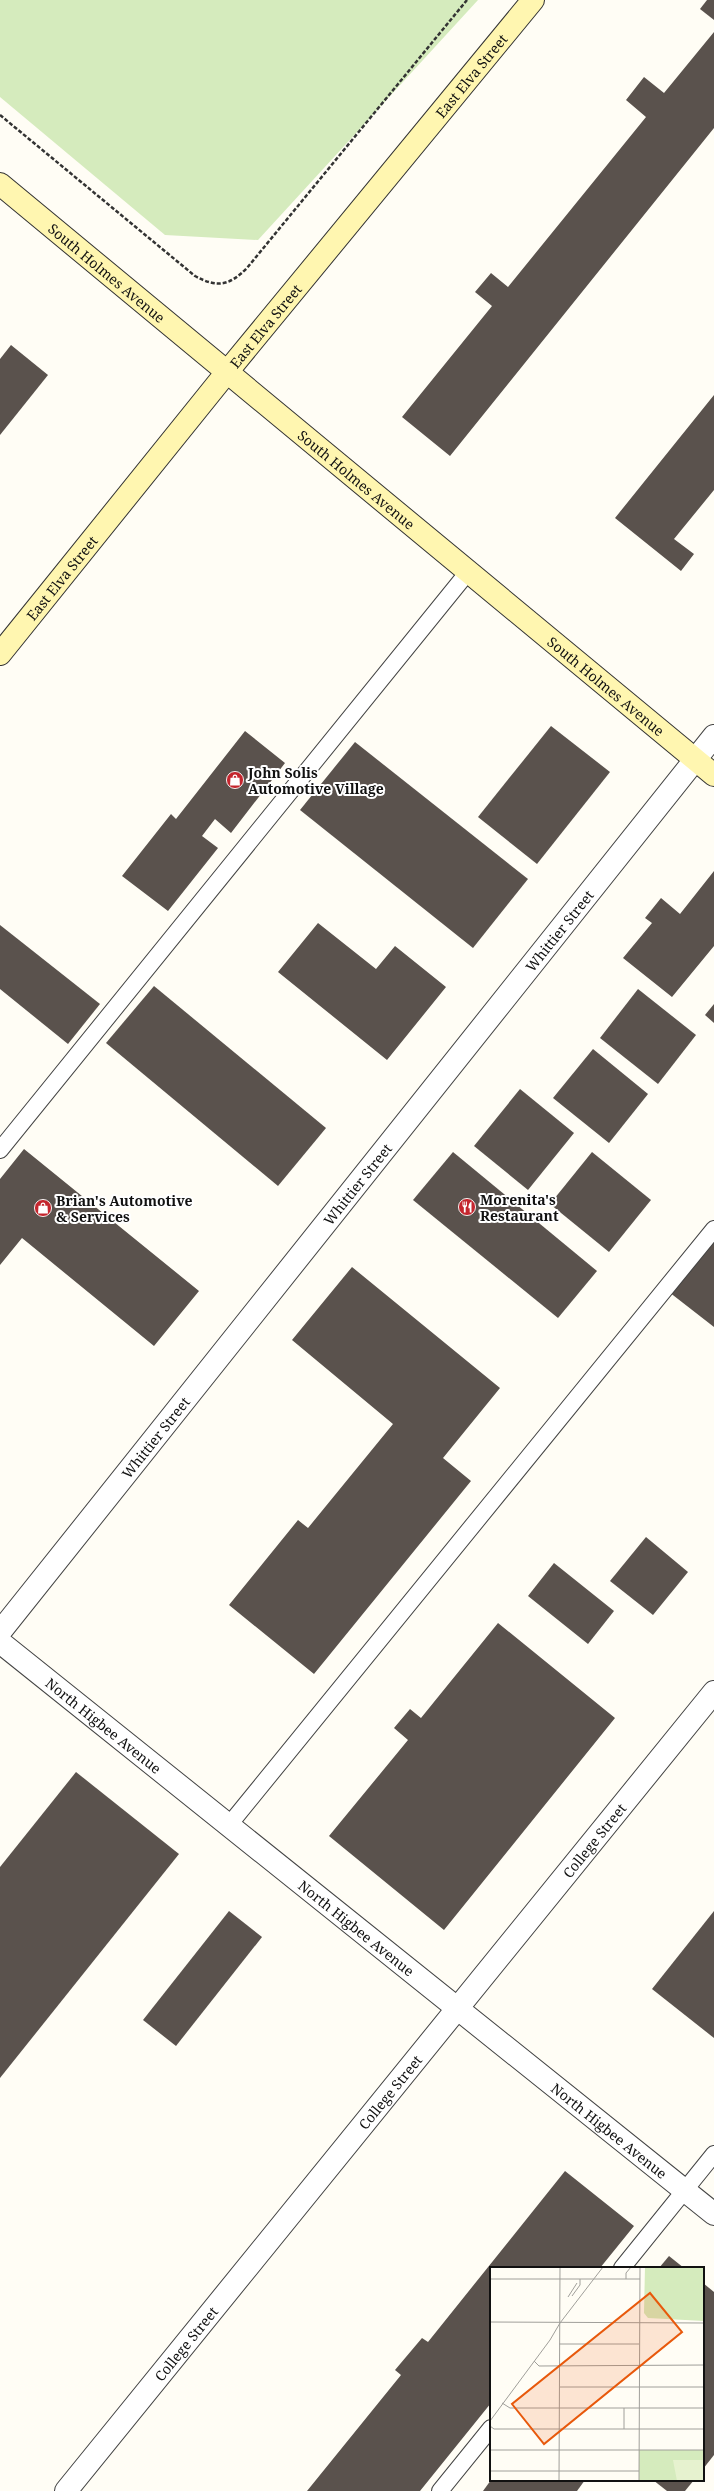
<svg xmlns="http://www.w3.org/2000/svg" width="714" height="2491" font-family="'Noto Serif',serif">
<rect width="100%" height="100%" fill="#fffdf5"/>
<polygon fill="#d5ebbd" points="0,0 478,0 258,240 165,235 0,97"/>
<g fill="#5a524d">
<polygon points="707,0 714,0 714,20 700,9"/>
<polygon points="714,32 714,128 450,456 402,417 492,306 475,292 491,273 508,287 646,117 626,100 644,77 664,93"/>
<polygon points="11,345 48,375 0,435 0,359"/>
<polygon points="714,395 714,490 674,539 694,554 681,571 615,518"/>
<polygon points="551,726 610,772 537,864 478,817"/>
<polygon points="245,731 285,763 231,833 215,819 202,836 218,848 168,911 122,876 171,814 176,819"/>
<polygon points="355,742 528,879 473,948 300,810"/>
<polygon points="714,871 714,946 672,997 623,958 652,923 645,918 661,898 680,914"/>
<polygon points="318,923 376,969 395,946 446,987 387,1060 278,972"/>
<polygon points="0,925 100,1004 68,1044 0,989"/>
<polygon points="154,986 326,1128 278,1186 106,1043"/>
<polygon points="638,989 696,1035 658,1084 600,1038"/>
<polygon points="714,1004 714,1023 705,1015"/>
<polygon points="593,1049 648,1094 609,1143 553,1098"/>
<polygon points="520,1089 574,1133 528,1190 474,1146"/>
<polygon points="24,1149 199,1291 154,1346 22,1238 0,1265 0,1179"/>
<polygon points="453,1152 597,1271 558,1318 413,1200"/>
<polygon points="592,1152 651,1200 609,1252 550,1204"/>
<polygon points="714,1237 714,1327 669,1292"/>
<polygon points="352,1267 500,1388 443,1458 471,1481 314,1674 229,1605 298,1520 308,1528 393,1424 292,1340"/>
<polygon points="646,1537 688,1572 653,1615 610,1581"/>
<polygon points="554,1563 614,1611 588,1644 528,1596"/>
<polygon points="498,1623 615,1718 444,1930 329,1836 408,1740 394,1728 410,1709 421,1718"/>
<polygon points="76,1772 179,1854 0,2078 0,1867"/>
<polygon points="229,1911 262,1937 176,2046 143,2020"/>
<polygon points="714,1911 714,2038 652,1989"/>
<polygon points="565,2171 634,2226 600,2268 491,2268 491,2403 420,2491 307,2491 401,2375 395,2370 422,2338 428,2342"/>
<polygon points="669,2256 684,2268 659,2268"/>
<polygon points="703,2283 714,2292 714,2455 703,2469"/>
<polygon points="491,2480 585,2480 577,2491 483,2491"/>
<polygon points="653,2480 694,2480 685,2491 667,2491"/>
</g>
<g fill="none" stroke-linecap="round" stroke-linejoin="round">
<g stroke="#444" stroke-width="18">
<g id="lane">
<polyline points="0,1150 468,572"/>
<polyline points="229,1825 714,1229"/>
<polyline points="622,2268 714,2154"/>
<polyline points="440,2491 491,2428"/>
</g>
</g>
<g stroke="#444" stroke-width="24">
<g id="street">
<path id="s1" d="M0 1632 714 736"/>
<path id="s2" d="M0 1642 714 2214"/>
<path id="s3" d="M66 2491 714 1692"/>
</g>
</g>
<g stroke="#333" stroke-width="24">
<g id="secondary">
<path id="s4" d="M0 184 714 775"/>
<path id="s5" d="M0 654 227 372 533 0"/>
</g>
</g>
<path stroke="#333" stroke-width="2.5" stroke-dasharray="4 2" stroke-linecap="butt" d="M0 115 195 276C217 288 229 286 247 268L467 0"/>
<use href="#lane" stroke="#fff" stroke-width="16"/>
<use href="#street" stroke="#fff" stroke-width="22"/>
<use href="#secondary" stroke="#fff6b0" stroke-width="22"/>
</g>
<defs>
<g id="shop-disc" transform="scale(0.9)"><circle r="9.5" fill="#c4262e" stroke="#fff"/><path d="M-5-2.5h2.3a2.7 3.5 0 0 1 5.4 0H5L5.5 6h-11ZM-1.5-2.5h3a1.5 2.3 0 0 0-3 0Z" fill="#fff"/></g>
<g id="restaurant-disc" transform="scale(0.9)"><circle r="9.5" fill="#c4262e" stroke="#fff"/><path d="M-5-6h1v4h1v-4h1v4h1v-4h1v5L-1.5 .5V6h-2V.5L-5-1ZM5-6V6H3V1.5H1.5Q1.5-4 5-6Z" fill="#fff"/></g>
</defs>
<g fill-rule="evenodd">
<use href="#shop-disc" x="235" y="780"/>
<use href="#restaurant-disc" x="467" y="1207"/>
<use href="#shop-disc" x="43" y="1208"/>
</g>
<g text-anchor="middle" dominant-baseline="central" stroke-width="4" stroke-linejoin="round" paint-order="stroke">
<g font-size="14" fill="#111" stroke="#fff">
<text stroke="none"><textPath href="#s5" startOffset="746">East Elva Street</textPath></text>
<text stroke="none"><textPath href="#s4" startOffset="139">South Holmes Avenue</textPath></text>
<text stroke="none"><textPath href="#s5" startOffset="422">East Elva Street</textPath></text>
<text stroke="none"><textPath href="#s4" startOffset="463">South Holmes Avenue</textPath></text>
<text stroke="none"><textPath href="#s5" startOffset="98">East Elva Street</textPath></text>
<text stroke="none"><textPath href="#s4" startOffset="787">South Holmes Avenue</textPath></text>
<text stroke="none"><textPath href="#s1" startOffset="897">Whittier Street</textPath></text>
<text stroke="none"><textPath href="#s1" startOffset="573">Whittier Street</textPath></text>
<text stroke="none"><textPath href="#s1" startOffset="249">Whittier Street</textPath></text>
<text stroke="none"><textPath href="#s2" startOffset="133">North Higbee Avenue</textPath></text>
<text stroke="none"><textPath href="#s3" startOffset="838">College Street</textPath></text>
<text stroke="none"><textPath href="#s2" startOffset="457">North Higbee Avenue</textPath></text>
<text stroke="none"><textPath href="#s3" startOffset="514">College Street</textPath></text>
<text stroke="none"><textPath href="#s2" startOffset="781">North Higbee Avenue</textPath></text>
<text stroke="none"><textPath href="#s3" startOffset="190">College Street</textPath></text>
</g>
<g font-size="14" font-weight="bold" fill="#111" stroke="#fff" text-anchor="start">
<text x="248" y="772">John Solis<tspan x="248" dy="16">Automotive Village</tspan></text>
<text x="480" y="1199">Morenita's<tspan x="480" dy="16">Restaurant</tspan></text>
<text x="56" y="1200">Brian's Automotive<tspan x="56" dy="16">&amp; Services</tspan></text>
</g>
</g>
<g transform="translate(490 2267)">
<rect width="214" height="214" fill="#fffdf5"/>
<path d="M155 0H214V54L158 51 154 46ZM149 183H214V214H149Z" fill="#d5ebbd"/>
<path d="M183 193H214V214H187Z" fill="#e6f2cf"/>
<path fill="none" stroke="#a09f9a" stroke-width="1" d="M0 12H150M136 12V6L141 0M82 29 90 18V12M78 30 87 16M0 55 214 56M69 77H149M44 94 49 99 214 98M70 120H214M12 136 20 141H214M0 154 60 73 70 56 113 0M0 159 4 162H214M134 162V141M0 183H214M0 204H149M69 214 70 0M149 214 150 0"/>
<path fill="#e8590c" fill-opacity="0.15" stroke="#e8590c" stroke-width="2" d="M160 26 192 65 54 177 22 137Z"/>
<rect width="214" height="214" fill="none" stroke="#111" stroke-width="2"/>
</g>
</svg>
